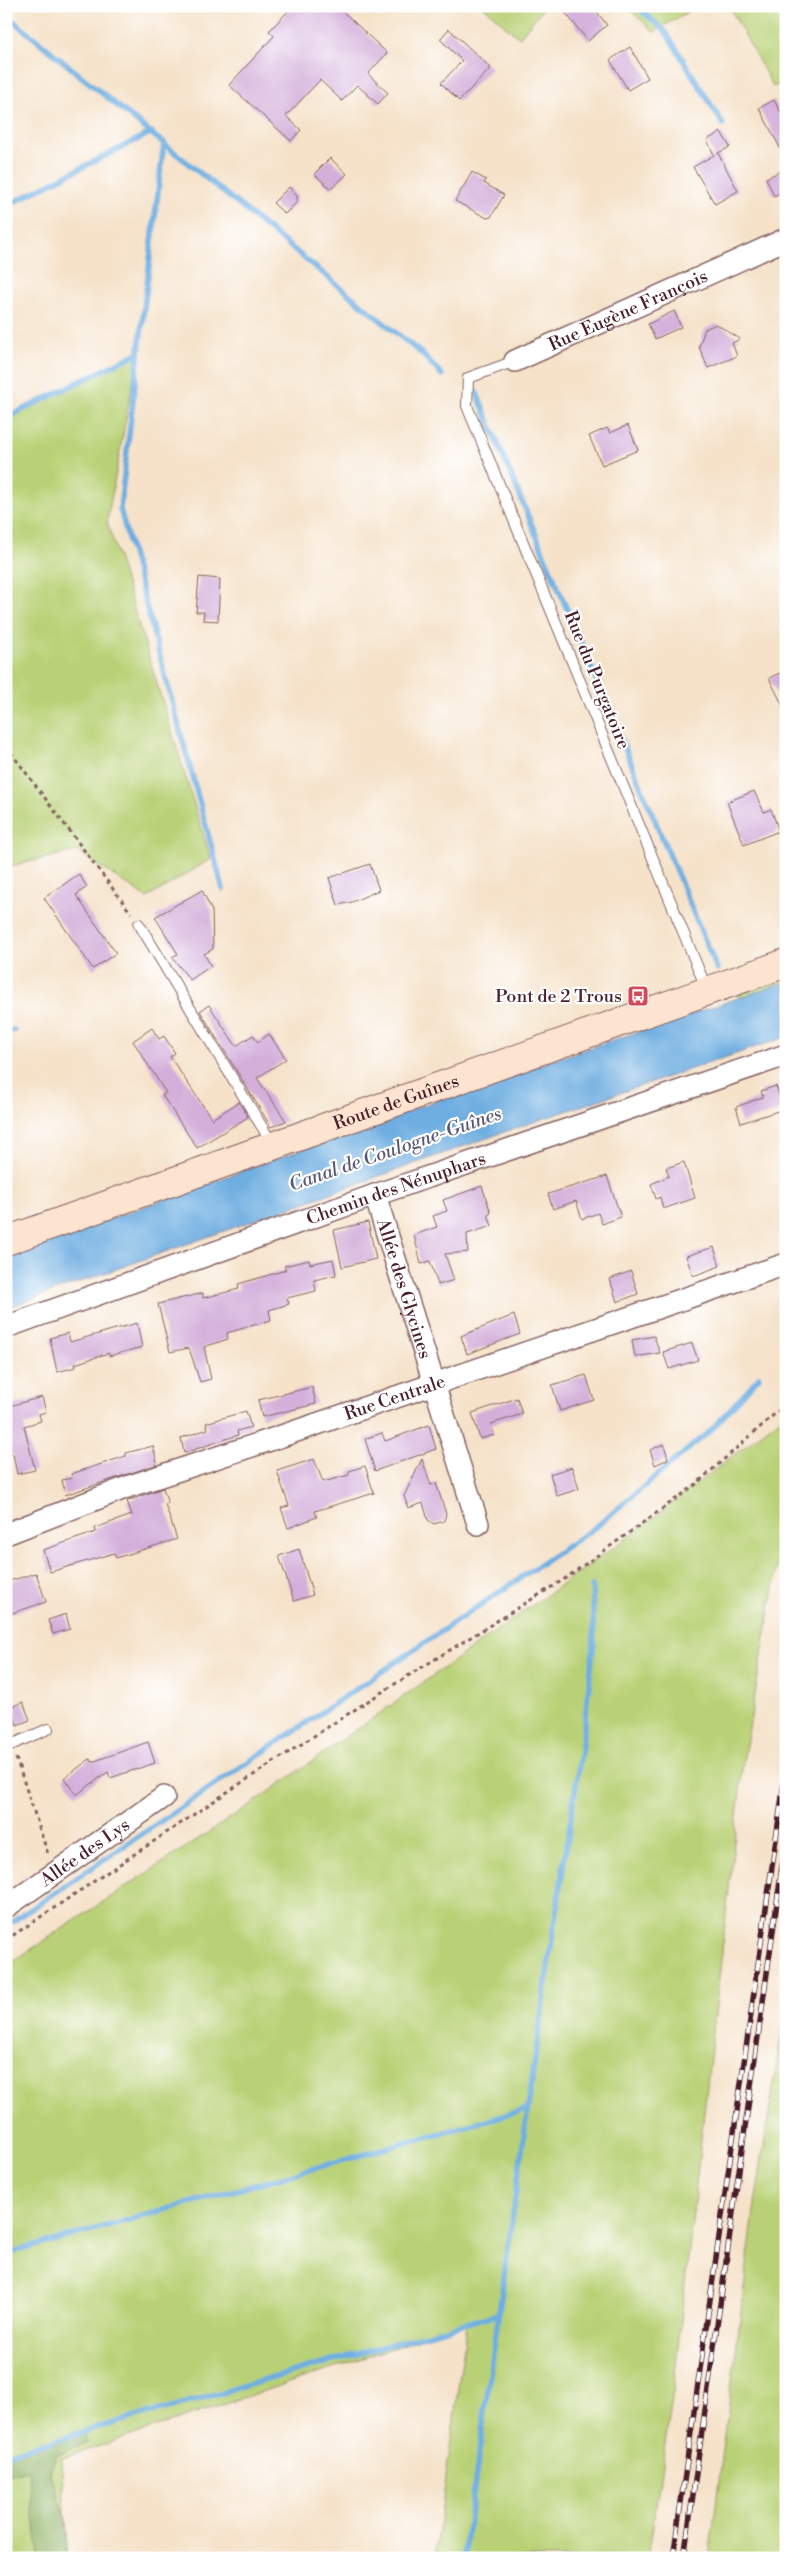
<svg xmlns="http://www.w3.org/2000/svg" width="792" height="2564" font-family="'Libre Bodoni',serif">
<rect width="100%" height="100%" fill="#fff"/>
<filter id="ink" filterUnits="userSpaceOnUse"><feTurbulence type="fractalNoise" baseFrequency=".02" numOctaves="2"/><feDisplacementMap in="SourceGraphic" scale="10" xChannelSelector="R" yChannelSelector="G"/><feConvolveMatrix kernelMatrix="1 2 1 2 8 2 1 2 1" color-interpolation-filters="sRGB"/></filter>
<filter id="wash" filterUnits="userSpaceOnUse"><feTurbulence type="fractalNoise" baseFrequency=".0096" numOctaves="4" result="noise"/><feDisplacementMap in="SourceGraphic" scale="20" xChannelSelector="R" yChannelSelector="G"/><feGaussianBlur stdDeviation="1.12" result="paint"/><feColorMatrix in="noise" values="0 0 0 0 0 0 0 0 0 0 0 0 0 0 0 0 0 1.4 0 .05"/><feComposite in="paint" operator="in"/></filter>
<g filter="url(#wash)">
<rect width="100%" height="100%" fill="#f5e2c9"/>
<g fill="#b9d176" stroke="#827850">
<polygon points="483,6 545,6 519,38"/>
<polygon points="626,6 697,6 654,32"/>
<polygon points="729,6 786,6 786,81 773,87"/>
<polygon points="138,353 107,521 211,859 147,898 77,851 6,867 6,418"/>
<polygon points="786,974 786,982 738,999 741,990"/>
<polygon points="786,1414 786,1519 743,1762 673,2392 648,2558 435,2558 467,2323 61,2459 69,2558 6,2558 6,1966 256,1801 630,1536"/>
<polygon points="786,2017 786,2558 709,2558 755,2204 780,2042"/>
</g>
<polygon fill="#92b367" stroke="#6e6949" points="84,2432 87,2442 56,2456 50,2473 65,2515 69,2558 39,2558 28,2470 6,2475 6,2452"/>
<polygon fill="#6eaee1" stroke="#5c6686" points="786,982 786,1037 507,1131 6,1308 6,1257 479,1085"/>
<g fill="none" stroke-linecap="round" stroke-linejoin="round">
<g stroke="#6eaee1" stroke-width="5.5">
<polyline points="636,6 665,31 723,124"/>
<polyline points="6,15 422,354 442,375"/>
<polyline points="164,142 120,509 223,889"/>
<polyline points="6,206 152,132"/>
<polyline points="476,391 717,969"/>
<polyline points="6,418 138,353"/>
<polyline points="6,1032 14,1030"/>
<polyline points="6,1926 597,1526 711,1430 759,1377"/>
<polyline points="6,2254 527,2109"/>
<polyline points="6,2454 498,2314"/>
<polyline points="464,2558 550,1953 581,1752 594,1643 592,1586"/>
</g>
</g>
<g id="blocks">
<g fill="#d3afda">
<polygon points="293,6 337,6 387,53 368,74 388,93 378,104 357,85 342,101 320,80 286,116 301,130 291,141 229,85 274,36 269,31"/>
<polygon points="560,6 592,6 607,25 588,41"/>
<polygon points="449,29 491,68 459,101 441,83 462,61 440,39"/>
<polygon points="630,47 648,78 628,90 610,60"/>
<polygon points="774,100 786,122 786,159 759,108"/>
<polygon points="721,132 730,147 718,153 738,191 715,204 693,167 714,155 707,140"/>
<polygon points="330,158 347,174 331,189 314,174"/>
<polygon points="786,169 786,190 774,196 766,178"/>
<polygon points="472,172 486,180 484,183 504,195 491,217 487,218 455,201"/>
<polygon points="289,187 297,196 297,202 285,214 273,203"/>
<polygon points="674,311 681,327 655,339 648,324"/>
<polygon points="716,324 740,339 732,343 737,356 708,368 699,347 705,329"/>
<polygon points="628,425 638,450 602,465 589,436 607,428 610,433"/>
<polygon points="199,577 220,579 218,621 203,620 204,612 196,612"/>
<polygon points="786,670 786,712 769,678"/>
<polygon points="754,791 764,812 771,809 779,831 744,845 727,802"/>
<polygon points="370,864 379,890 352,902 338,905 329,878"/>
<polygon points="79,874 87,887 76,895 116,953 93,969 44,898"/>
<polygon points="202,890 212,911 213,949 204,954 211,966 190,980 172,957 178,954 155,917"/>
<polygon points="209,1005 236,1046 253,1035 258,1042 269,1034 286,1059 257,1078 286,1121 271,1127 200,1011"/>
<polygon points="152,1028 159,1039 164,1036 175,1053 170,1057 212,1119 239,1102 248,1117 197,1148 162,1095 166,1093 133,1041"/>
<polygon points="776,1086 784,1109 741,1123 736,1107 763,1097 761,1091"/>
<polygon points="684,1162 695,1198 663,1209 660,1197 656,1199 651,1184 669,1176 666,1168"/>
<polygon points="607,1176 621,1217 602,1224 598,1213 582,1219 576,1201 553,1209 548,1194"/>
<polygon points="482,1186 491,1213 488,1215 492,1226 467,1234 468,1252 445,1254 454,1280 438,1285 430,1261 421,1264 414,1235 437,1227 433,1216 447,1211 443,1200"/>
<polygon points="368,1222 376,1259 342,1267 334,1230"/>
<polygon points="714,1247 720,1266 693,1276 686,1256"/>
<polygon points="333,1259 336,1275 314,1280 316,1291 287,1298 289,1304 269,1310 271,1320 227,1333 228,1339 204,1347 211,1379 200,1382 189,1348 170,1352 158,1304 203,1293 203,1298 239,1289 238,1284 286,1270 284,1266 309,1260 310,1264"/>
<polygon points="631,1271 638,1294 617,1302 610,1279"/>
<polygon points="514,1315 520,1334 467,1354 461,1336"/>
<polygon points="137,1323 142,1347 109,1356 109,1353 75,1364 76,1367 57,1372 50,1338 68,1333 70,1342"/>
<polygon points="654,1336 660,1353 635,1357 632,1340"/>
<polygon points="692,1343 698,1360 669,1369 663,1352"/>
<polygon points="586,1375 594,1400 560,1411 552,1385"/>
<polygon points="312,1387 316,1404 262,1417 258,1400"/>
<polygon points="42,1397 46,1412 39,1414 41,1421 24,1426 35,1470 17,1474 13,1454 6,1456 6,1407"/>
<polygon points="517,1398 522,1414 491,1424 494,1435 480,1439 472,1413"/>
<polygon points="246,1411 251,1427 237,1431 238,1435 184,1453 181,1438 208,1429 206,1423"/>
<polygon points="429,1425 436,1449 375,1471 365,1439 382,1433 385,1441"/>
<polygon points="664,1444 668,1459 655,1465 650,1450"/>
<polygon points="153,1446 157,1462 155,1465 65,1495 62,1480 72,1478 71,1474 126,1456 126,1453"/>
<polygon points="314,1459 323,1482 349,1475 349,1471 365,1466 374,1493 315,1511 317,1517 288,1528 281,1508 289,1506 277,1471"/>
<polygon points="422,1459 431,1485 436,1483 446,1514 444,1521 434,1524 428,1520 423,1503 408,1508 404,1496"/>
<polygon points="572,1467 579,1489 557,1496 550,1474"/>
<polygon points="163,1488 168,1503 165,1504 177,1539 116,1558 114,1553 50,1572 43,1550 96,1532 95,1528 132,1515 127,1501"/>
<polygon points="299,1549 313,1595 294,1601 279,1556"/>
<polygon points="36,1573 46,1602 6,1615 6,1582"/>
<polygon points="66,1614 70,1629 53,1634 48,1620"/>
<polygon points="23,1702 30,1720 17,1725 10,1707"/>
<polygon points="148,1742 155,1763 110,1778 108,1772 76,1795 64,1778 90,1759 92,1762"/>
</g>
</g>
</g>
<g filter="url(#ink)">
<use href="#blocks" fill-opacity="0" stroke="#866362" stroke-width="1"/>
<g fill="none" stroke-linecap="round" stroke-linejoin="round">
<g stroke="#866362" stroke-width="12">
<g id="service">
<polyline points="515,361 468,378 467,406 707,990"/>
<polyline points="139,924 273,1145"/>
<polyline points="6,1747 48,1729"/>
</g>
</g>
<g stroke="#866362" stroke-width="24">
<g id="minor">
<path id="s1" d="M515 361 786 239"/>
<path id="s2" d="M375 1195 478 1524"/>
<path id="s3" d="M6 1327 375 1195 786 1055"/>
<path id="s4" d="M6 1534 130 1486 267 1441 786 1264"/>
<path id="s5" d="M6 1907 164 1797"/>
</g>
</g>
<g stroke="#866362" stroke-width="30">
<g id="secondary">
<path id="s6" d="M6 1241 786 963"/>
</g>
</g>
<g stroke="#866362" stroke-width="3" stroke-dasharray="4 4" stroke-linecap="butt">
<polyline points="6,746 131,913"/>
<polyline points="16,1758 48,1854"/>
<polyline points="6,1940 235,1787 382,1692 563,1580 694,1486 786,1404"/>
</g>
<use href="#service" stroke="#fff" stroke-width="10"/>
<use href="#minor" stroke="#fff" stroke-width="21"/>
<use href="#secondary" stroke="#fde4d1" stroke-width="28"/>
<g stroke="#4a1f2b" stroke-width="5.5">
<g id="rail">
<polyline points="673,2558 786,1769"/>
<polyline points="684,2558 786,1839"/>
</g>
</g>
<use href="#rail" stroke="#fff" stroke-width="4" stroke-dasharray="11" stroke-linecap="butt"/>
</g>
</g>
<defs>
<g id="bus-square" transform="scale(1.125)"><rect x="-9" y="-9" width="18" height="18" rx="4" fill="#d1495b" stroke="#fff"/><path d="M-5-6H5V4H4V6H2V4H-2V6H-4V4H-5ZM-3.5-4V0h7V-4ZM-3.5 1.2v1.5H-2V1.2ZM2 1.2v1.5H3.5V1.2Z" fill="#fff"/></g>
</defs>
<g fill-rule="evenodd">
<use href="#bus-square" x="638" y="996"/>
</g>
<g text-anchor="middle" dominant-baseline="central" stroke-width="4.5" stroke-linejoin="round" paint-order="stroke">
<g font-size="18" fill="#4a1f2b" stroke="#fff">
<text stroke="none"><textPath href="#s1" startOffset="124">Rue Eugène François</textPath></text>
<text transform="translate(597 680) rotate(68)">Rue du Purgatoire</text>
<text stroke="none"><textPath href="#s6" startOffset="414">Route de Guînes</textPath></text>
<text stroke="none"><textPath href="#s3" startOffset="414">Chemin des Nénuphars</textPath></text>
<text stroke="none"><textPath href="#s2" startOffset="98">Allée des Glycines</textPath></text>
<text stroke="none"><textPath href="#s4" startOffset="412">Rue Centrale</textPath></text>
<text stroke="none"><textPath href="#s5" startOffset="96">Allée des Lys</textPath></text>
</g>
<g font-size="18" fill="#4a1f2b" stroke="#fff" text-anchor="end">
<text x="622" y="996">Pont de 2 Trous</text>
</g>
<g font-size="19" font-style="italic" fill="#585874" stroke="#fff">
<text transform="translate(395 1149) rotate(-19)">Canal de Coulogne-Guînes</text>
</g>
</g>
<rect width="792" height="2564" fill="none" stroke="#fff" stroke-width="25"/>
</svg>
